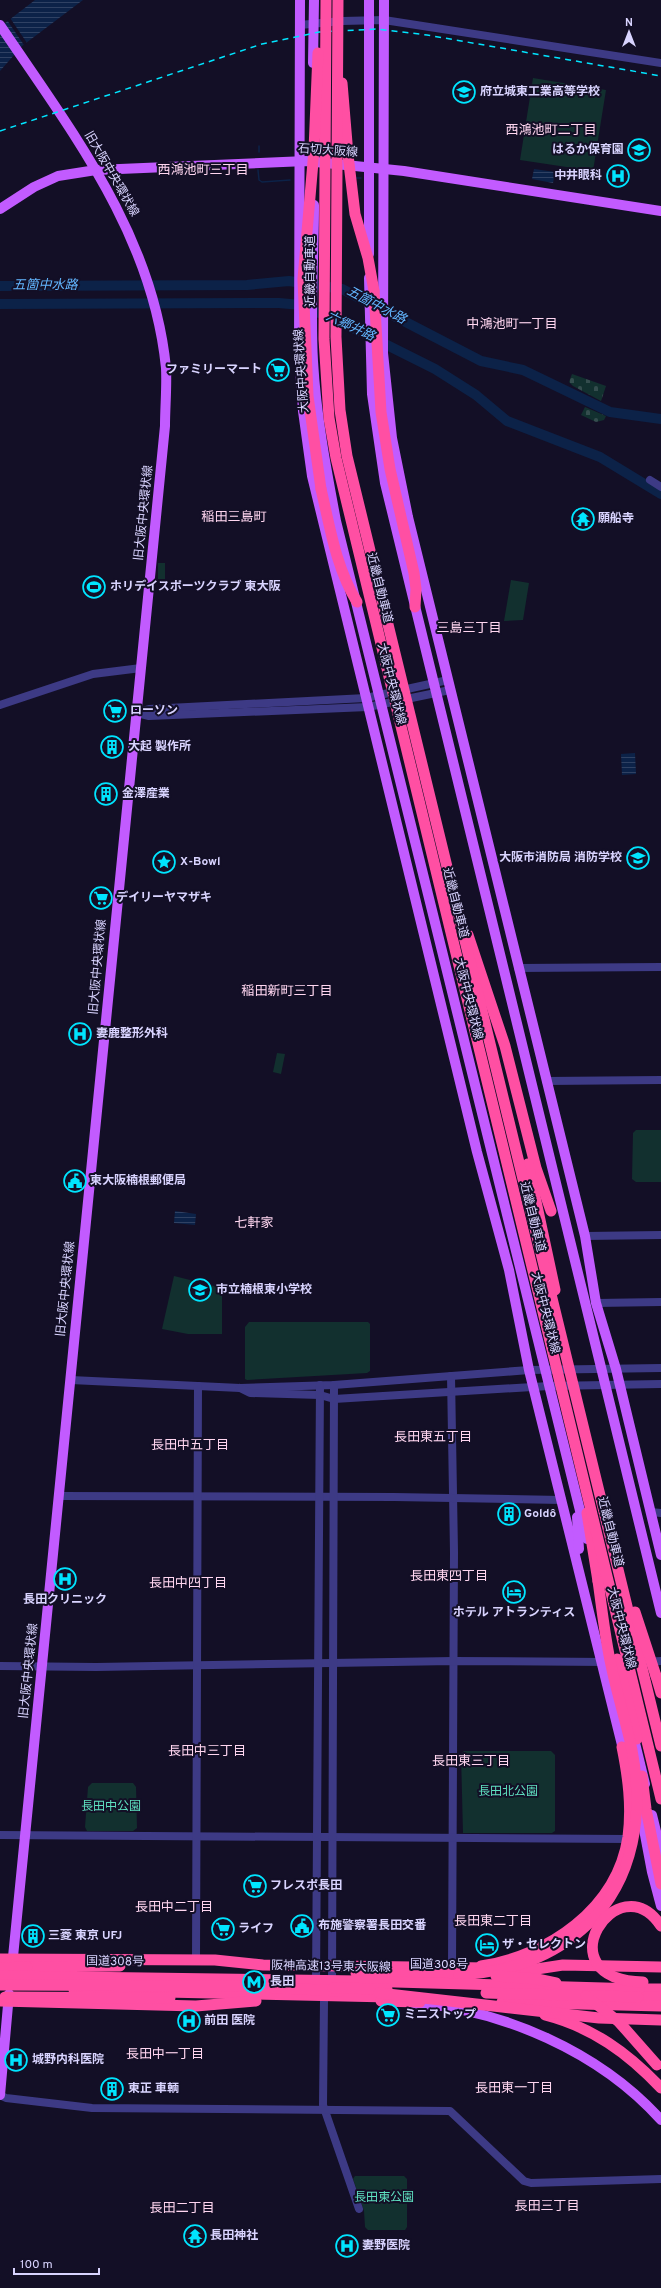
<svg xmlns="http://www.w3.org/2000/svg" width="661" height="2288" font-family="Overpass,'Noto Sans JP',sans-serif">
<defs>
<pattern id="cemetery-stones" width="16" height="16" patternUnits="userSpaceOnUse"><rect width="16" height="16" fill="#12302f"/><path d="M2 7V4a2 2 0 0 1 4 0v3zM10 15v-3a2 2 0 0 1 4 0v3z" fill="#344d4e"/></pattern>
<pattern id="water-rules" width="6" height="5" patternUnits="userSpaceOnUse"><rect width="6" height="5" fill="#0c2248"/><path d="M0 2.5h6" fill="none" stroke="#2f4163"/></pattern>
</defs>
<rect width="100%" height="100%" fill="#130f26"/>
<g fill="url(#cemetery-stones)">
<polygon points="572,374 606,386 601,401 573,386 569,382"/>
<polygon points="585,407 606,416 604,420 596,422 581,415"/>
</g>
<g fill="#12302f">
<polygon points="533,78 606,90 593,171 520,160"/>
<rect x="158" y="563" width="7" height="16"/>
<polygon points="511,580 529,583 523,620 504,621"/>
<polygon points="277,1053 285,1054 281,1074 273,1072"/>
<polygon points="636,1130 661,1130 661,1182 636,1182 632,1179 633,1133"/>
<polygon points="174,1276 222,1288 222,1334 188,1334 162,1329"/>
<polygon points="249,1322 368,1322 370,1324 370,1371 367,1373 247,1380 245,1379 245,1327"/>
<polygon points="464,1751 551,1751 555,1755 555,1831 552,1833 463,1833 461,1754"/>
<polygon points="92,1783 133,1783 136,1787 137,1828 133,1831 87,1831 85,1827 88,1787"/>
<polygon points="355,2176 404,2176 407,2179 407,2227 405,2230 368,2230 365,2227 364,2211 353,2179"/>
</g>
<g fill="url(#water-rules)">
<polygon points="35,0 83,0 22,46 0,71 0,27"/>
<polygon points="534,169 555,172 553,183 532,179"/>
<polygon points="635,753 636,774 622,775 621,754"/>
<polygon points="175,1211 196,1214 195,1225 174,1223"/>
</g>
<polygon fill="#130f26" points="10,18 27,43 24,45 7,20"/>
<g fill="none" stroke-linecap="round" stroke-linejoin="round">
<g stroke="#0c2248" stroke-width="1.5">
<polyline points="259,152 259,146"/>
<polyline points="258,170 259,180 262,182 290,180"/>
<polyline points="355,178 361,178"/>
</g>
<g stroke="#0c2248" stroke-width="10">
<polyline points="0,286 247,285 289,281 342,289 481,361 523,370 610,412 661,419"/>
<polyline points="0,304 279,303 301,305 351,327 435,369 476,395 507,421 600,457 661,494"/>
</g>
<g stroke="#3d3a85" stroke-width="8">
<polyline points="300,25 342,21 384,20 661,63"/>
<polyline points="650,480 661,487"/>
<polyline points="0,705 93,674 141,668"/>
<polyline points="138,712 149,709 366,698 448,680"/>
<polyline points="137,713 149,716 368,707 450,690"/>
<polyline points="518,968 661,967"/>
<polyline points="546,1081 661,1080"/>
<polyline points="585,1236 661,1235"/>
<polyline points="596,1303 661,1302"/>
<polyline points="451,1376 454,1552 452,1968"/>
<polyline points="71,1380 240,1388 334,1385 529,1370 661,1368"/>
<polyline points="240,1388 250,1393 320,1395 334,1399 549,1386 661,1384"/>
<polyline points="59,1496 394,1497 562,1500"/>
<polyline points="651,1512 661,1513"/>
<polyline points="623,1663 661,1661"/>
<polyline points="0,1666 96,1667 453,1661 607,1662"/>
<polyline points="0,1835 628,1839"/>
<polyline points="196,1960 198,1386"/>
<polyline points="316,1984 320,1385"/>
<polyline points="332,1986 334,1385"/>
<polyline points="324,2001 323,2105 359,2209"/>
<polyline points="0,2095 6,2098 92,2108 450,2111 524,2181 531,2183 661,2179"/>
</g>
<g stroke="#c25bff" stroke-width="10">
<polyline points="300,0 299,352 303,411 312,476 477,1152 509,1270 529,1370 624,1753"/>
<polyline points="384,0 383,353 392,438 408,517 585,1236 596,1303 616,1369 661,1555"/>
<path d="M0 25C72 132 153 235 166 368 167 387 165 407 165 426L12 1967"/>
<polyline points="313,63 314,0"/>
<path d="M314 205C314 257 310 309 313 361 316 415 326 468 336 521L587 1539"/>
<polyline points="0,209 34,187 58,176 96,170 306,161 404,171 661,211"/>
<polyline points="369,254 369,0"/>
<polyline points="369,278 372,394 385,483 661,1613"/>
<polyline points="577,1517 579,1549"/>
<polyline points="635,1743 645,1784"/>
<polyline points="639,1803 652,1872 661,1906"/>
<polyline points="652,1815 661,1852"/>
<path d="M412 2003C502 2009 600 2052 661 2120"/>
<polyline points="0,2095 9,1994"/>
</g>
<g stroke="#ff4fa3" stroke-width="11">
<polyline points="342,83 348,155"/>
<polyline points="374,291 381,412 390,469 414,573 416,589 415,607"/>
<path d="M321 489C330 527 336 568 357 602"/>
<polyline points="468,935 505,1046 536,1168 551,1211"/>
<polyline points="528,1164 555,1290"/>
<polyline points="587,1513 598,1581"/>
<polyline points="656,1676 661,1693"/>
<polyline points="0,1959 215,1960 263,1965 489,1968"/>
<path d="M481 1966C548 1956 617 1909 628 1837 632 1806 628 1777 622 1747"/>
<polyline points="27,1967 120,1966"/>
<polyline points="504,1974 563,1965 661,1967"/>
<polyline points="639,1989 661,1989"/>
<polyline points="74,1990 389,1997"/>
<polyline points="638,1997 661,1997"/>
<polyline points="0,2001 196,2006 256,2001"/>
<polyline points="381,2001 420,2002"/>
<polyline points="502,2002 661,2006"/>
<path d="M545 2015C592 2027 628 2053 661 2088"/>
</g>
<polyline stroke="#00e5ff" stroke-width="1.5" stroke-dasharray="6 5" stroke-linecap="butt" points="0,131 262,44 319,32 377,29 427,35 661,76"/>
<g stroke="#ff4fa3" stroke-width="11">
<polyline points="326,0 324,339 329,418 336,458 661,1799"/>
<polyline points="338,0 336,337 340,410 347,456 661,1746"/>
<polyline points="318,53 314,150 303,279 308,396 321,489"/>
<polyline points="348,155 355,214 368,258 374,291"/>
<polyline points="635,1612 656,1676"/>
<polyline points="617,1659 637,1739"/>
<polyline points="642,1776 646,1809 661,1884"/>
<polyline points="0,1968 27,1967"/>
<polyline points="356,1973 467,1975"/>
<path d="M459 1975C508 1972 551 1959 588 1924 635 1879 644 1812 632 1750 626 1722 617 1694 611 1665 605 1638 602 1609 598 1581"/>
<polyline points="0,1976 360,1981 639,1989"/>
<polyline points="496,1976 537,1979 556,1983"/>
<path d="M643 1982C541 1979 618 1861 661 1926"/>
<polyline points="0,1985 245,1986"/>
<polyline points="262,1987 340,1991"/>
<polyline points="333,1988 387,1989"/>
<polyline points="379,1993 599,2018 661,2020"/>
<polyline points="486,1993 638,1997"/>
<polyline points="586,1996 619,2022 657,2065"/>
<polyline points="5,1997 170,1998"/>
</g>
</g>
<defs>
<g id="school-ring" transform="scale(1.15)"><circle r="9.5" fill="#130f26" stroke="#00e5ff" stroke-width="1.5"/><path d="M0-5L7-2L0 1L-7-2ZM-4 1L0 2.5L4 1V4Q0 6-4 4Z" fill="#00e5ff"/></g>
<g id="hospital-ring" transform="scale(1.15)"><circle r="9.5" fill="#130f26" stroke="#00e5ff" stroke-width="1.5"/><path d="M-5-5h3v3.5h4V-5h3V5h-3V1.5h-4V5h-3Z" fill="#00e5ff"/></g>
<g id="supermarket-ring" transform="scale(1.15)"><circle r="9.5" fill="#130f26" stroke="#00e5ff" stroke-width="1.5"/><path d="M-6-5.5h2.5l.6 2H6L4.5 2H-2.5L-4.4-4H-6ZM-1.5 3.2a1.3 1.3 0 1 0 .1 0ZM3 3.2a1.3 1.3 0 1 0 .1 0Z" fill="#00e5ff"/></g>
<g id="temple-ring" transform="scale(1.15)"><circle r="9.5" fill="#130f26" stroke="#00e5ff" stroke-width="1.5"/><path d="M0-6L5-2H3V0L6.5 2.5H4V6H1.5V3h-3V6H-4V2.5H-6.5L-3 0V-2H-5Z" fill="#00e5ff"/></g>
<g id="stadium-ring" transform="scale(1.15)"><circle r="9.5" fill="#130f26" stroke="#00e5ff" stroke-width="1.5"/><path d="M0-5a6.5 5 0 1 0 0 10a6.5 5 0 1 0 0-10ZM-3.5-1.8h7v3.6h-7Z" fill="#00e5ff"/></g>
<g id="building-ring" transform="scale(1.15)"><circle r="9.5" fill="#130f26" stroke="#00e5ff" stroke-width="1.5"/><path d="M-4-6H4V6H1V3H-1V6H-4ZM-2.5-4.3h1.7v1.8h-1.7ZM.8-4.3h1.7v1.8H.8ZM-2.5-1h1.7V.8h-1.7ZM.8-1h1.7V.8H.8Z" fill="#00e5ff"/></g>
<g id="sight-ring" transform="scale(1.15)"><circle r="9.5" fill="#130f26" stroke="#00e5ff" stroke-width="1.5"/><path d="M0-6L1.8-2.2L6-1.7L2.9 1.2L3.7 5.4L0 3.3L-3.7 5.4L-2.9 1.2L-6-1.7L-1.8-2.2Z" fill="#00e5ff"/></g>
<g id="civic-ring" transform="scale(1.15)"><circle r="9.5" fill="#130f26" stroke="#00e5ff" stroke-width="1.5"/><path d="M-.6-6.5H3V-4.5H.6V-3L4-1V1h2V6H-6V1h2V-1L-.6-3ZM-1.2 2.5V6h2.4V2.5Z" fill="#00e5ff"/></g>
<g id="hotel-ring" transform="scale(1.15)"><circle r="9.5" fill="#130f26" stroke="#00e5ff" stroke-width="1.5"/><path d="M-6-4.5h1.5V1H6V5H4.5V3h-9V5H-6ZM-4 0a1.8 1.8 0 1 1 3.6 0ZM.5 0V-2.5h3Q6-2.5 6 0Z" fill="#00e5ff"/></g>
<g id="metro-ring" transform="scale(1.15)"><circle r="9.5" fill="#130f26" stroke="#00e5ff" stroke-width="1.5"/><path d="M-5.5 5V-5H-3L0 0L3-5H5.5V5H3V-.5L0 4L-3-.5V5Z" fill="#00e5ff"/></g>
</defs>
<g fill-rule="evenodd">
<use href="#school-ring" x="464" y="92"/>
<use href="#school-ring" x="639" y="150"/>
<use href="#hospital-ring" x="618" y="176"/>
<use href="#supermarket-ring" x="278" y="370"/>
<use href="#temple-ring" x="583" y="519"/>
<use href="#stadium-ring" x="94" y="587"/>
<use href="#supermarket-ring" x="115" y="711"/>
<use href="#building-ring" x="112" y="747"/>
<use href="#building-ring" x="106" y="794"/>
<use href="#school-ring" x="638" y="858"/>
<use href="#sight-ring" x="164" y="862"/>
<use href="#supermarket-ring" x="101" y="898"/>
<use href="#hospital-ring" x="80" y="1034"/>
<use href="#civic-ring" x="75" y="1181"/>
<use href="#school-ring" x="200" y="1290"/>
<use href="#building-ring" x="509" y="1514"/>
<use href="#hospital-ring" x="65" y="1579"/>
<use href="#hotel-ring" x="514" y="1592"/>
<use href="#supermarket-ring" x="255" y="1886"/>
<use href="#civic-ring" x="302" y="1926"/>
<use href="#supermarket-ring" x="223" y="1929"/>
<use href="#building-ring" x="33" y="1936"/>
<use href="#hotel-ring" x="487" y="1945"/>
<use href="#metro-ring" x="254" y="1982"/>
<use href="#supermarket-ring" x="388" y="2015"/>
<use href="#hospital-ring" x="189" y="2021"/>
<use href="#hospital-ring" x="16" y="2060"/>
<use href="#building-ring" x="112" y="2089"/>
<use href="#temple-ring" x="195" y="2236"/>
<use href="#hospital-ring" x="347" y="2246"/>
</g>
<g text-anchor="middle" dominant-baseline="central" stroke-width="4" stroke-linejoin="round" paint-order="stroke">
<g font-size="12" font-weight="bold" fill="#d9d4ff" stroke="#130f26" text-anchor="start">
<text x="480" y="92">府立城東工業高等学校</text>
<text x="624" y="150" text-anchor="end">はるか保育園</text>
<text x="602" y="176" text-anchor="end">中井眼科</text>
<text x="262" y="370" text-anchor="end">ファミリーマート</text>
<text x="598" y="519">願船寺</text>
<text x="110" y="587">ホリデイスポーツクラブ 東大阪</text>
<text x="130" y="711">ローソン</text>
<text x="128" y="747">大起 製作所</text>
<text x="122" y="794">金澤産業</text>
<text x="622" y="858" text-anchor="end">大阪市消防局 消防学校</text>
<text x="180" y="862">X-Bowl</text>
<text x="116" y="898">デイリーヤマザキ</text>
<text x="96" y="1034">妻鹿整形外科</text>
<text x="90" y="1181">東大阪楠根郵便局</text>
<text x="216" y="1290">市立楠根東小学校</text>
<text x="524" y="1514">Goldô</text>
<text x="65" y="1600" text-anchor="middle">長田クリニック</text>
<text x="514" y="1613" text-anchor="middle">ホテル アトランティス</text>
<text x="270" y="1886">フレスポ長田</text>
<text x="318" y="1926">布施警察署長田交番</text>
<text x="238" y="1929">ライフ</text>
<text x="48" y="1936">三菱 東京 UFJ</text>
<text x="502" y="1945">ザ・セレクトン</text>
<text x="270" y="1982">長田</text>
<text x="404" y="2015">ミニストップ</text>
<text x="204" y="2021">前田 医院</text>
<text x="32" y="2060">城野内科医院</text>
<text x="128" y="2089">東正 車輌</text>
<text x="210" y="2236">長田神社</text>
<text x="362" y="2246">妻野医院</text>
</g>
<g font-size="12" fill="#d9d4ff" stroke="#130f26">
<text transform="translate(328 151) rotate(4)">石切大阪線</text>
<text transform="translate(111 174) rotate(60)">旧大阪中央環状線</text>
<text transform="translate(311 271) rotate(-90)">近畿自動車道</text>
<text transform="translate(302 371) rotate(-94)">大阪中央環状線</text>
<text transform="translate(144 513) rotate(-84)">旧大阪中央環状線</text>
<text transform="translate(379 588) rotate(76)">近畿自動車道</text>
<text transform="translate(391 684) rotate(76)">大阪中央環状線</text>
<text transform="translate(455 903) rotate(76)">近畿自動車道</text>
<text transform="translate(98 967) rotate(-85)">旧大阪中央環状線</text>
<text transform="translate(468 999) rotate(76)">大阪中央環状線</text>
<text transform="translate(532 1217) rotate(76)">近畿自動車道</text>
<text transform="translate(66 1289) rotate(-84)">旧大阪中央環状線</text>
<text transform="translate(545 1313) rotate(76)">大阪中央環状線</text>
<text transform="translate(610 1532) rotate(76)">近畿自動車道</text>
<text transform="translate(621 1628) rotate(76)">大阪中央環状線</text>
<text transform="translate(29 1671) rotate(-84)">旧大阪中央環状線</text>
<text transform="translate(115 1962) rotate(1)">国道308号</text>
<text x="439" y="1965">国道308号</text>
<text transform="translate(331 1967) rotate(1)">阪神高速13号東大阪線</text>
</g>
<g font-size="12" fill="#5fe0c0" stroke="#130f26">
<text x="508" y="1792">長田北公園</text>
<text x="111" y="1807">長田中公園</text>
<text x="384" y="2198">長田東公園</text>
</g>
<g font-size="13" fill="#ffd6f0" stroke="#130f26">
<text x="551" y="131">西鴻池町二丁目</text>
<text x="203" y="171">西鴻池町三丁目</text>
<text x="512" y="325">中鴻池町一丁目</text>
<text x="234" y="518">稲田三島町</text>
<text x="469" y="629">三島三丁目</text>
<text x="287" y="992">稲田新町三丁目</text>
<text x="254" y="1224">七軒家</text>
<text x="433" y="1438">長田東五丁目</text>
<text x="190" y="1446">長田中五丁目</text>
<text x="449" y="1577">長田東四丁目</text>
<text x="188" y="1584">長田中四丁目</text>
<text x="207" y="1752">長田中三丁目</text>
<text x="471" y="1762">長田東三丁目</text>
<text x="174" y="1908">長田中二丁目</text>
<text x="493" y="1922">長田東二丁目</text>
<text x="165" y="2055">長田中一丁目</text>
<text x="514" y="2089">長田東一丁目</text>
<text x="547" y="2207">長田三丁目</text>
<text x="182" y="2209">長田二丁目</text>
</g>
<g font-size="13" font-style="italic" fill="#62b6ff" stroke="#130f26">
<text x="45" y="286">五箇中水路</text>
<text transform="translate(376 306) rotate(28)">五箇中水路</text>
<text transform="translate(350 327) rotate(25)">六郷井路</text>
</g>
</g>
<g transform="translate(629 32)" stroke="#130f26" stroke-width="3" paint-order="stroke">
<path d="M0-3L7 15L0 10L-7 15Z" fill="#d9d4ff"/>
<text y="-6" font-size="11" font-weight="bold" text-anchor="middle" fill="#d9d4ff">N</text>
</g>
<path d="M14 2268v6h85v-6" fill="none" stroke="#d9d4ff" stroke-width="2"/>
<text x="20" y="2268" font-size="12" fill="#d9d4ff" stroke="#130f26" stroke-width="3" paint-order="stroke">100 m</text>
</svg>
